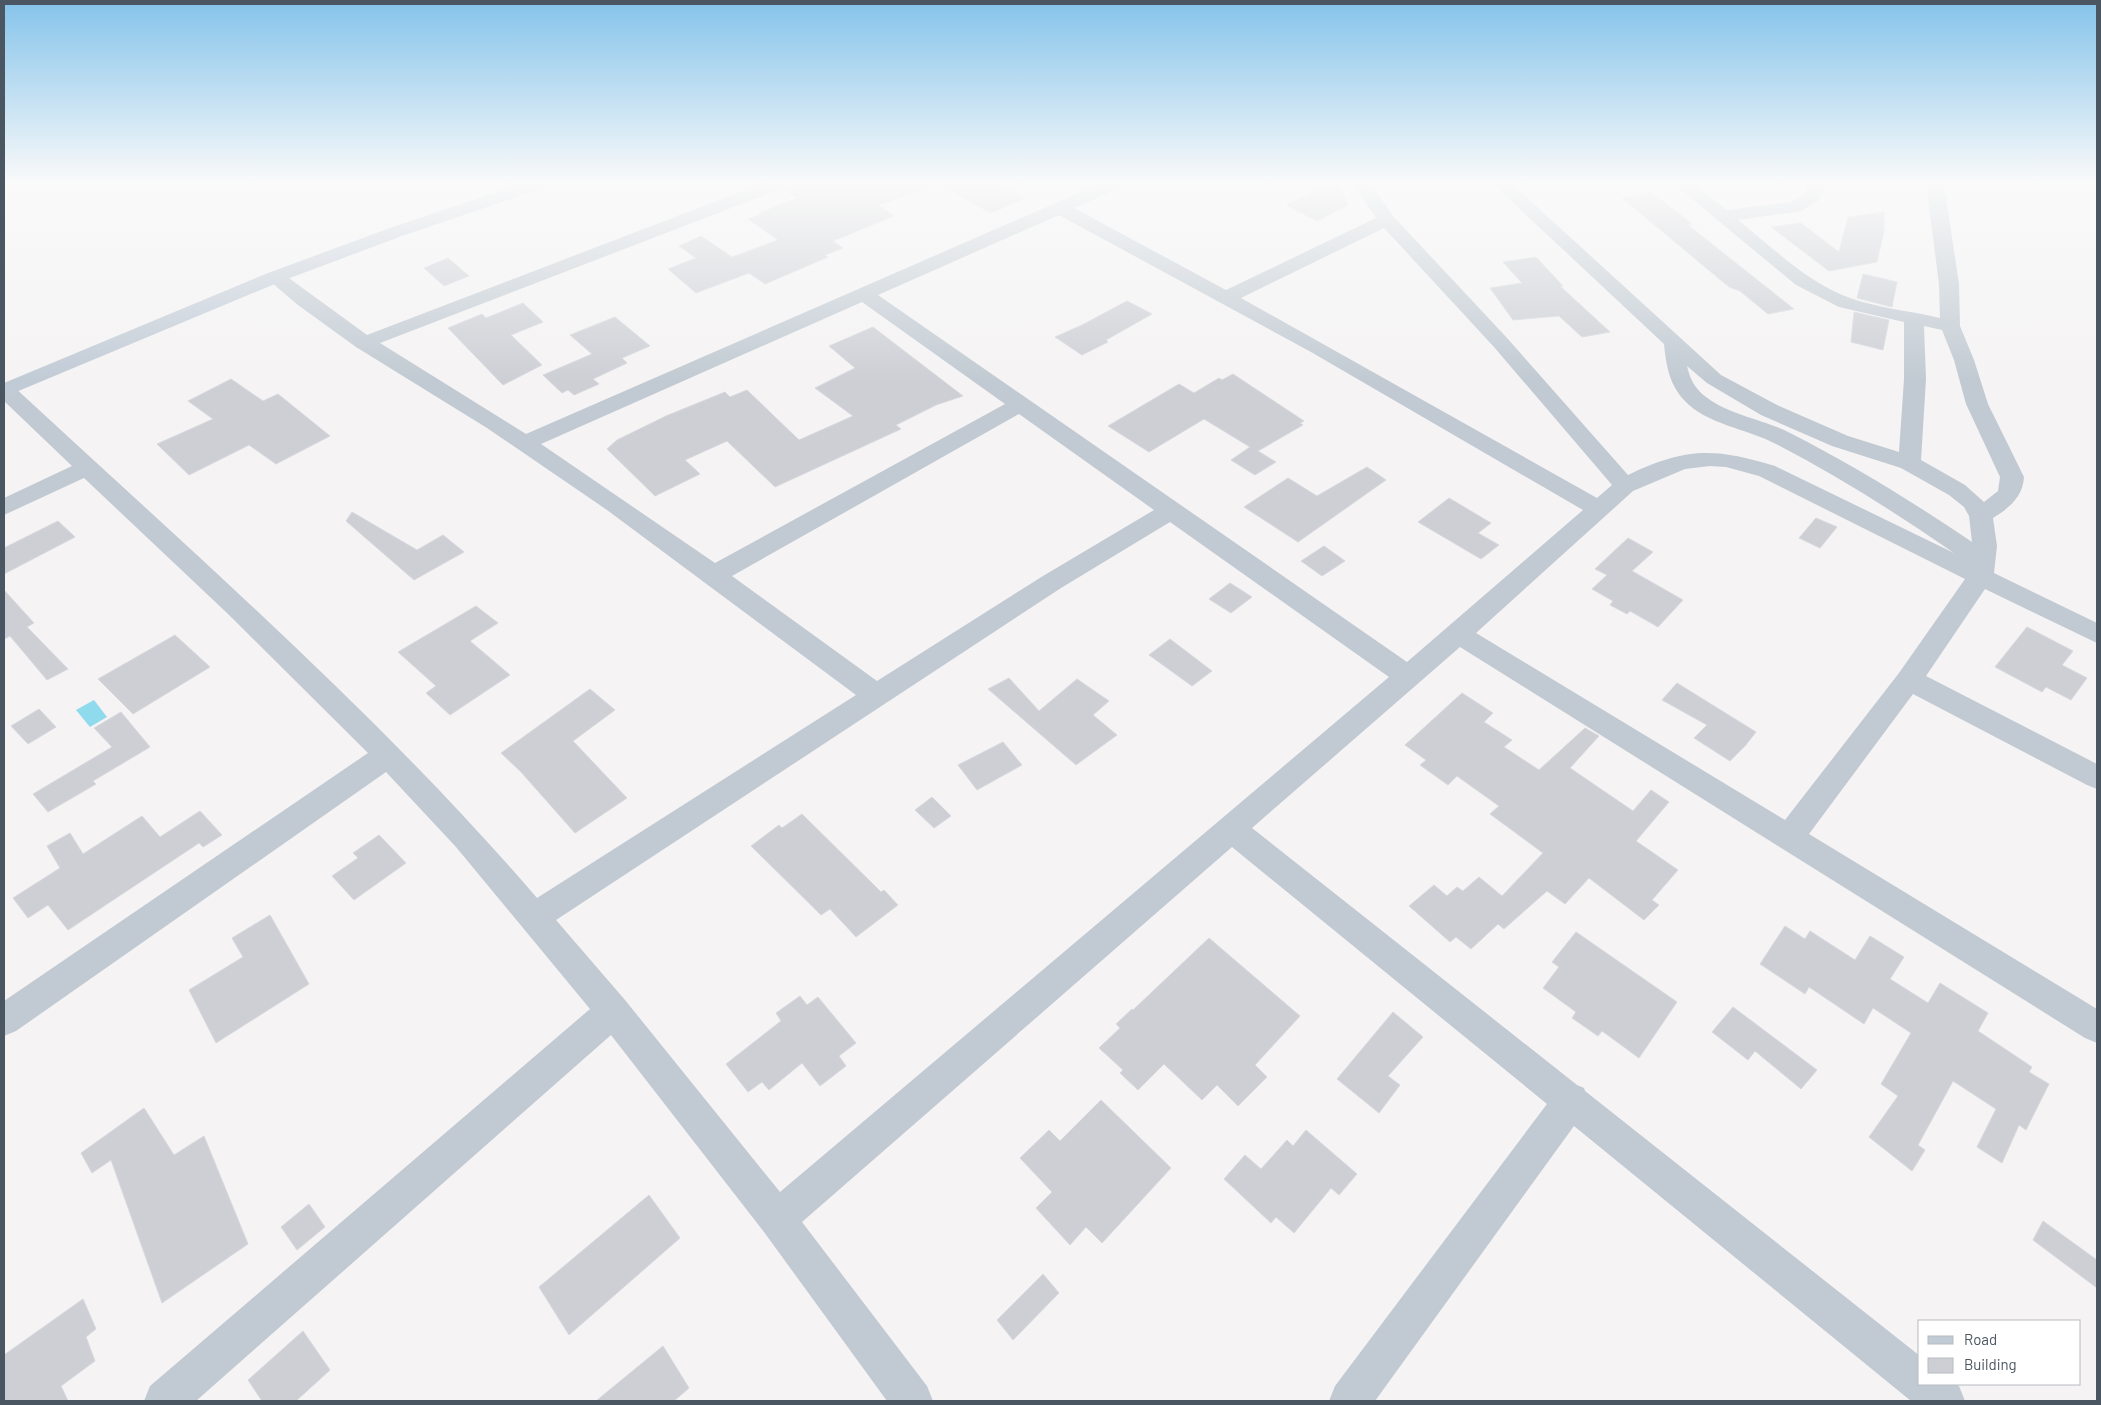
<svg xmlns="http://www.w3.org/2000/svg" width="2101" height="1405" font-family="Barlow,sans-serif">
<rect width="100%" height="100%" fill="#f5f3f3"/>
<polygon fill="#90daee" points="94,700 107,717 90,727 76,710"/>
<g fill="#cdcfd5" stroke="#d7d9de">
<polygon points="788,184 929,184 930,188 878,205 894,216 833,241 843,248 825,255 828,257 765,284 749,273 696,293 668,269 696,258 679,246 701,236 732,257 778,240 748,219 761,214 759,213 797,198 784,189"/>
<polygon points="938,184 1001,184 1026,198 991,213"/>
<polygon points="1322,188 1340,188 1348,205 1317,221 1286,205"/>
<polygon points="1651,192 1692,224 1688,225 1794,309 1768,314 1740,291 1729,287 1622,198"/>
<polygon points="1884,212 1884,231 1877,262 1829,271 1771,227 1801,223 1839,252 1848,217"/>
<polygon points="1536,257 1563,286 1560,286 1610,332 1582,337 1559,316 1513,320 1490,288 1522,283 1503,262"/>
<polygon points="448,258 469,276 444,286 424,268"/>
<polygon points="1863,274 1897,282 1892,307 1857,298"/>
<polygon points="1127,301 1152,314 1106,340 1108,342 1082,355 1055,337 1082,325"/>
<polygon points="523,303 543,322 511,335 542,365 503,385 448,328 482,314 486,318"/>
<polygon points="1854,312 1889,320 1883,350 1851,342"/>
<polygon points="615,317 650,346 622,358 627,363 593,379 599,384 574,395 568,390 562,393 543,375 592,354 570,335"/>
<polygon points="873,327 963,396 936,405 896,425 901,429 775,487 727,441 685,460 700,474 655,496 607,449 617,440 666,416 725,392 730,397 747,390 799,440 853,416 815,388 855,368 829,346"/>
<polygon points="1233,374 1304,421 1300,423 1303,425 1258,451 1276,462 1255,475 1231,460 1250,447 1204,419 1149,452 1108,426 1179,384 1194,393 1219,378 1222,380"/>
<polygon points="231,379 263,401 278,394 330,436 276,464 249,445 189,475 157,444 213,419 188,401"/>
<polygon points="1367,467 1386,480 1298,542 1244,507 1288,478 1317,496"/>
<polygon points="1449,498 1491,523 1478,533 1499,545 1481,559 1418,522"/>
<polygon points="352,512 417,550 443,535 464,552 414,580 346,521"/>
<polygon points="1816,518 1837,527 1820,548 1799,538"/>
<polygon points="58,521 75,537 4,574 4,548"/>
<polygon points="1628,538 1653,552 1632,571 1683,600 1658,627 1630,611 1627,614 1610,605 1613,601 1592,589 1607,575 1595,569"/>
<polygon points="1324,546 1345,561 1322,576 1301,561"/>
<polygon points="1230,583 1252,597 1231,613 1209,599"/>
<polygon points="4,590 34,623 27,627 68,669 47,680 10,636 4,639"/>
<polygon points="476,606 498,623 470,641 510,675 450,715 426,693 436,686 398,652"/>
<polygon points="2027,627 2073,651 2062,665 2087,678 2071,700 2046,687 2042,692 1995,667"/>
<polygon points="175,635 210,667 133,714 98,679"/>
<polygon points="1170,639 1212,671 1192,686 1149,655"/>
<polygon points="1009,678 1039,711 1077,679 1109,701 1093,715 1117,735 1076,765 988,689"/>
<polygon points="1677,683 1756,732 1745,746 1730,761 1694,738 1707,725 1662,700"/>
<polygon points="590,689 615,710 573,741 627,798 575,833 521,772 501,753"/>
<polygon points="1462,693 1493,713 1484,722 1512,740 1504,747 1539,770 1585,728 1599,736 1570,768 1633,811 1651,790 1669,802 1636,841 1678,870 1652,900 1659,905 1644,920 1589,878 1565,904 1547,891 1504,929 1498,924 1471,949 1456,937 1450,942 1409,906 1434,885 1447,896 1457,887 1463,891 1479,877 1502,896 1543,853 1490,814 1499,806 1457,776 1448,785 1420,765 1426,760 1405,745"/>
<polygon points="39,709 56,727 28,744 11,726"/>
<polygon points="121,712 150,747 93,781 96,784 48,812 33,794 112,747 94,728"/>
<polygon points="1003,742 1022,765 977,790 958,765"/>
<polygon points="932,797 951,816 934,828 915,810"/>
<polygon points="200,811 222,835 203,847 199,843 68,930 48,905 28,918 13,898 60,868 47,846 70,833 83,854 142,816 160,837"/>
<polygon points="802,814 881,892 884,890 898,905 856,937 830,909 821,915 751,846 779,825 782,828"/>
<polygon points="379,835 406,863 354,900 332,876 358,858 353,853"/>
<polygon points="270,915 309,984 216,1043 189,990 243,957 232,938"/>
<polygon points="1785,926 1805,939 1810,931 1855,960 1870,936 1904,957 1890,979 1928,1003 1940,983 1988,1013 1978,1031 2032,1067 2029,1072 2049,1084 2026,1130 2019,1125 2002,1163 1977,1147 1996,1109 1953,1081 1918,1145 1925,1150 1912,1171 1869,1137 1898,1096 1881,1084 1911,1033 1873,1008 1864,1024 1809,987 1805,994 1760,964"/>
<polygon points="1576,932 1677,1002 1639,1058 1602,1031 1598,1036 1572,1018 1576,1012 1543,988 1559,967 1552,962"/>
<polygon points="1209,938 1300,1016 1255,1065 1267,1077 1238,1106 1217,1085 1202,1100 1164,1064 1138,1090 1120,1073 1123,1070 1099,1048 1120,1028 1116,1024 1132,1009 1133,1010"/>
<polygon points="800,996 807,1005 818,997 856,1043 839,1056 846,1066 820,1086 802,1063 769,1090 762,1082 748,1092 726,1064 781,1021 776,1013"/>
<polygon points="1733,1007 1817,1070 1801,1089 1755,1051 1748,1060 1712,1032"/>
<polygon points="1393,1012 1423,1037 1388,1076 1400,1085 1379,1113 1337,1079"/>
<polygon points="1101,1100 1171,1168 1102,1243 1086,1227 1070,1245 1036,1208 1052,1192 1020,1158 1049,1130 1060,1141"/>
<polygon points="144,1108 174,1155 204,1136 248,1244 162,1303 111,1160 92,1173 81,1153"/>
<polygon points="1306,1130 1357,1174 1339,1195 1331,1188 1294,1233 1276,1217 1271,1223 1224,1179 1245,1155 1261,1169 1287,1140 1293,1146"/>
<polygon points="649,1195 680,1238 569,1335 539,1287"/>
<polygon points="309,1204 325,1227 297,1250 281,1227"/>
<polygon points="2043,1221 2097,1260 2097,1288 2033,1240"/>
<polygon points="1043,1274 1059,1293 1013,1340 997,1320"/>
<polygon points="83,1299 96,1329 86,1337 95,1361 61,1386 68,1401 4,1401 4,1355"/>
<polygon points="303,1331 330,1370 296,1401 262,1401 248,1380"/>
<polygon points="663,1346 689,1388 674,1401 596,1401"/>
</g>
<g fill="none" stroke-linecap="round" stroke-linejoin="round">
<path fill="#c1cad2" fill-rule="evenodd" d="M761 184H786L783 188 380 343 526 434 1099 184H1123L1120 188 1074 208 1226 290 1376 218 1353 184H1371L1393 216 1508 339 1628 475C1687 447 1714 448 1775 466L1954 553C1896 513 1838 476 1776 444 1746 428 1707 425 1684 400 1669 384 1666 364 1664 344L1493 184H1512L1721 375 1777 405 1848 436 1899 452 1904 379V322L1839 307 1796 285 1674 184H1694L1727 210 1791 202 1805 194 1807 184H1825L1819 200 1802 211 1738 220C1773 248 1808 283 1850 298 1878 308 1911 311 1940 318L1939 284 1926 184H1944L1959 284 1960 326 1974 360 1988 404 2024 477C2023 497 2009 508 1993 518L1997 546 1994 573 2097 623V643L1985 589 1926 676 2097 764V789L2087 785 1913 694 1809 834 2097 1009V1043L2085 1038 1460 647 1252 828 1577 1085 1584 1088 1585 1091 1920 1356V1384H1955L1959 1386 1965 1401H1911L1574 1126 1375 1401H1329L1335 1386 1547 1104 1232 847 802 1222 927 1386 933 1401H887L764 1232 611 1035 196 1401H144L150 1386 590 1009 456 847 386 772 16 1031 4 1036V1001L368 753 227 613 84 478 4 515V498L72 466 4 401V385L13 386C192 552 378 713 537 898L856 695 607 510 487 428 356 347 298 305 265 277 268 273H282L367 335ZM1059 215 1311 352 1583 510 1407 662 878 295ZM1384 228 1494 347 1612 485 1597 498 1241 298ZM862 302 1005 404 715 563 541 444ZM1924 326 1942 330 1954 360 1966 404 2000 477 1998 491 1984 502 1965 485 1921 460 1926 379ZM1687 366 1707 383 1761 415 1832 446 1901 468 1949 495 1964 507 1969 516 1972 542C1913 502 1853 465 1790 433 1763 419 1731 416 1706 397 1695 389 1690 379 1687 366ZM1019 414 1154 510 1043 576 877 681 732 576ZM1710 466 1726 467 1759 476 1965 579 1899 673 1785 820 1476 633 1633 491 1685 469ZM1170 522 1389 677 780 1192 625 1000 556 920 1061 588Z"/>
<polygon fill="#c1cbd6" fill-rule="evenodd" points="520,184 546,184 543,188 402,236 282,281 4,397 4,383 268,273 390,228"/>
</g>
<linearGradient id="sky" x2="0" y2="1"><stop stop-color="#85c3ea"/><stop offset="0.48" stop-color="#fafafa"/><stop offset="1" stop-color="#fafafa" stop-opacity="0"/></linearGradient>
<rect width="2101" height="381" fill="url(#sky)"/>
<rect width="2101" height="1405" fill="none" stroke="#4a5661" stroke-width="10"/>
<rect x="1918" y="1320" width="162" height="65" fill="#ffffff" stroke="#b7bbc0"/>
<rect x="1928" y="1336" width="25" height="8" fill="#c1cbd6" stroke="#b7bbc0"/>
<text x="1964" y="1345" font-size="15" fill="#4a5661">Road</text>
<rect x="1928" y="1358" width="25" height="15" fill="#cdcfd5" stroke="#b7bbc0"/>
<text x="1964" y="1370" font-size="15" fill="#4a5661">Building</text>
</svg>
